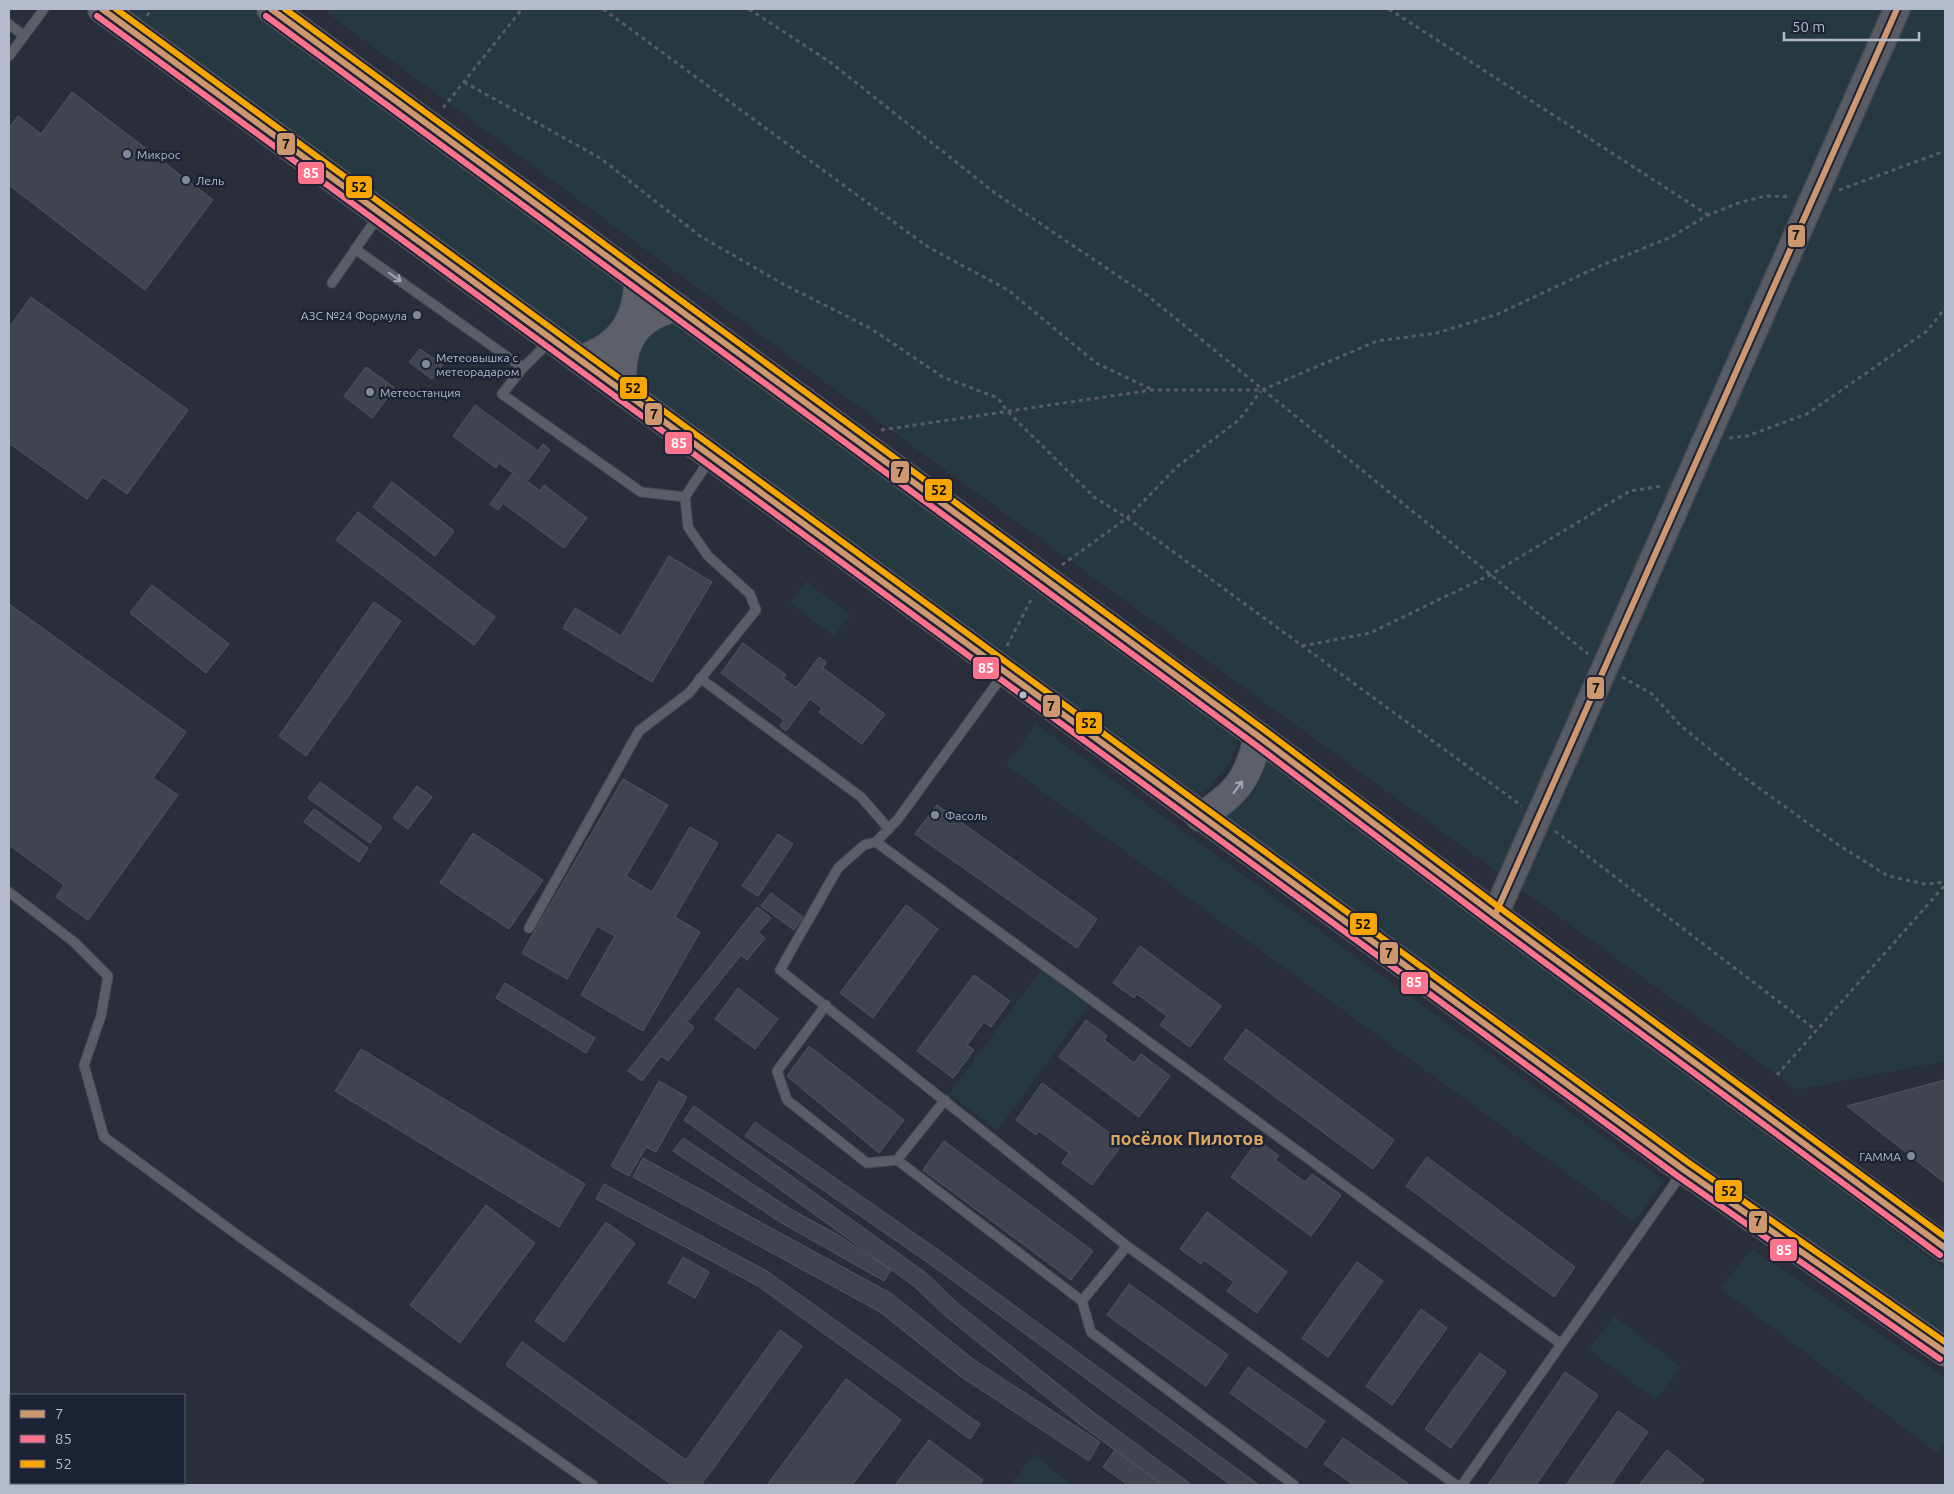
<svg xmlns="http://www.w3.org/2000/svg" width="1954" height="1494" font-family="Ubuntu,sans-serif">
<rect width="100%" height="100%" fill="#292e3a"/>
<g fill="#263840">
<polygon points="119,9 254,9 629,286 622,318 583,351"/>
<polygon points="322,9 1945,9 1945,1061 1797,1090 782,351"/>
<path d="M673 317 1239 736C1232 765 1217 783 1193 800L632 386 631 371 645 333Z"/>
<polygon points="806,581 850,615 834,636 790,603"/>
<polygon points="1036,724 1664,1181 1634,1222 1006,765"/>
<path d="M1265 758 1945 1269V1341L1223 819C1248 801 1261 790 1265 758Z"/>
<polygon points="1041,970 1088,1006 997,1131 949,1094"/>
<polygon points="1752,1249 1945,1377 1945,1441 1937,1453 1720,1288"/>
<polygon points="1614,1316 1681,1367 1655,1400 1589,1349"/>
<polygon points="1034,1454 1071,1485 1011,1485"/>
</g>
<g fill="#40444f" stroke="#525661">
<polygon points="72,92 213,200 145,290 9,185 9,128 18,116 41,134"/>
<polygon points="31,297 188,410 127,494 103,477 87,499 9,443 9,328"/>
<polygon points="420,349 443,365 432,379 409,362"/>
<polygon points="366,367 395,388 372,418 344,396"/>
<polygon points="475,405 538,451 543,444 550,450 527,481 540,491 544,485 587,518 564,548 503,503 498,510 490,504 513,473 499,463 496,468 453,436"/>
<polygon points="392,482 454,531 435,556 373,507"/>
<polygon points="358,512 495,617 474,645 336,540"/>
<polygon points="669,556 712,582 652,682 563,628 575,608 621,636"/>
<polygon points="152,585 229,644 206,673 130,613"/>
<polygon points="374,602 401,621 306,756 279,736"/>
<polygon points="9,604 186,732 153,778 178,795 88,920 56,897 64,885 9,845"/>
<polygon points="743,643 786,675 783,678 796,688 819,657 826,662 823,668 885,714 862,744 819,712 822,708 810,699 786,731 780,726 784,720 721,673"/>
<polygon points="623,779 668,805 626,876 652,892 690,827 718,843 675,917 700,932 643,1031 581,995 615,936 597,926 567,979 522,953"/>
<polygon points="320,782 382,827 370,843 308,798"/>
<polygon points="417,786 432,797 408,829 393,818"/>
<polygon points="937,805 1097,919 1077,948 915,834"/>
<polygon points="314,809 368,848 359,862 304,822"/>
<polygon points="473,833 543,880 509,929 440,883"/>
<polygon points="778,834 793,844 758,896 742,886"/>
<polygon points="771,893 803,917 794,930 761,906"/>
<polygon points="906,905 938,929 873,1018 840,993"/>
<polygon points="757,907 771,918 758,933 765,938 747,960 741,955 687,1022 694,1027 668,1061 661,1056 642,1081 628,1071"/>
<polygon points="1140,946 1221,1006 1190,1047 1160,1025 1167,1016 1137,994 1134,998 1113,983"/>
<polygon points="974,975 1010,1001 991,1027 984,1022 967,1045 974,1050 953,1078 917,1051"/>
<polygon points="505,983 595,1038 586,1053 496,998"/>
<polygon points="738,988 778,1019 755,1049 715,1019"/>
<polygon points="1086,1020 1107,1036 1104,1040 1134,1063 1141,1054 1170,1076 1139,1117 1059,1057"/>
<polygon points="1246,1029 1394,1140 1373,1169 1224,1059"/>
<polygon points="809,1046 904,1120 879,1153 787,1076"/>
<polygon points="361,1049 585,1184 559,1227 335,1091"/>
<polygon points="1945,1080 1945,1183 1847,1106"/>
<polygon points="659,1081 687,1097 656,1152 646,1147 629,1176 611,1166"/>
<polygon points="1042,1083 1123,1143 1092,1185 1062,1163 1069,1153 1039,1131 1036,1135 1016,1120"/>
<polygon points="694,1106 926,1273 955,1301 1089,1409 1192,1485 1163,1485 1078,1423 943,1314 915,1287 684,1120"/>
<polygon points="755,1122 944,1254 1259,1485 1231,1485 934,1267 745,1136"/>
<polygon points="683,1138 789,1208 838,1235 891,1270 884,1281 780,1222 673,1151"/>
<polygon points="1258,1140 1279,1156 1275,1160 1305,1182 1312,1174 1341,1195 1311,1236 1231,1177"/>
<polygon points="944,1141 1093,1251 1071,1280 923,1170"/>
<polygon points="1427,1157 1575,1267 1554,1297 1406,1186"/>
<polygon points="643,1158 892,1294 973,1359 1100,1442 1089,1461 960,1376 880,1312 633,1177"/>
<polygon points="604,1184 767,1271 980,1424 970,1439 758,1286 596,1199"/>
<polygon points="486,1205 535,1243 460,1343 410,1305"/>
<polygon points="1207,1212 1287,1272 1257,1313 1227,1291 1234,1282 1204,1260 1201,1264 1180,1249"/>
<polygon points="606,1222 635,1243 564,1342 535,1321"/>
<polygon points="683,1257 709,1272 695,1298 668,1283"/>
<polygon points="1357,1262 1383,1281 1328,1357 1302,1338"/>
<polygon points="1129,1284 1228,1355 1206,1386 1107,1315"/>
<polygon points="1421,1309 1447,1328 1392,1405 1366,1386"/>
<polygon points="780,1330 802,1346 701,1485 672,1485 506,1365 522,1342 686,1460"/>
<polygon points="1480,1353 1506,1372 1451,1448 1425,1429"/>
<polygon points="1248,1367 1325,1421 1306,1448 1230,1393"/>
<polygon points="1565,1372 1598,1395 1536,1485 1488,1485"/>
<polygon points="846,1379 901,1420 852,1485 767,1485"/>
<polygon points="1618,1411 1648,1432 1611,1485 1566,1485"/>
<polygon points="1343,1438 1410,1485 1354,1485 1324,1464"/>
<polygon points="929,1440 983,1480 979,1485 895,1485"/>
<polygon points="1115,1450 1163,1485 1128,1485 1103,1467"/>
<polygon points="1667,1450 1704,1480 1700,1485 1639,1485"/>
</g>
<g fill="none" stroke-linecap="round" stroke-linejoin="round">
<g stroke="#484b54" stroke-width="11">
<g id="lane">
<polyline points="9,24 24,36"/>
<polyline points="9,56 44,9"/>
<polyline points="355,249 523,368"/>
<polyline points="332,283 379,215"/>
<polyline points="550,341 523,368 502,394 641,492 685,497"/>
<polyline points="1003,675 898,819 876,842 864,845 838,868 780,970 1127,1246 1456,1485"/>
<polyline points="700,678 861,797 889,829"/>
<polyline points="876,842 1561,1344"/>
<polyline points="9,892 74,942 108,976 101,1016 84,1065 104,1137 240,1237 593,1485"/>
<polyline points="529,928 639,731 689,693 756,610 750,594 708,556 688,527 685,497 710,459"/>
<polyline points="826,1005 777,1071 787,1100 867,1163 897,1160 1082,1301 1091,1332 1294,1485"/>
<polyline points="897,1160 945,1100"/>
<polyline points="1082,1301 1127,1246"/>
<polyline points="1462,1485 1682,1173"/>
</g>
</g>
<g stroke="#484b54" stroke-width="28">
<polyline id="secondary" points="1495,915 1897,9"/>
</g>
<g stroke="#484b56" stroke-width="30">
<g id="primary">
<polyline points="102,9 1684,1170 1945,1352"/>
<polyline points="271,9 1258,736 1495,915 1945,1248"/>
<path d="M580 360C620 346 638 322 638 279"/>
<path d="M622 391C620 347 630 319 676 307"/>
<path d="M1200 817C1236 794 1249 779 1258 736"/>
</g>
</g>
<g stroke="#585c65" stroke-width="3" stroke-dasharray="4 4" stroke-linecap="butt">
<polyline points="603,9 928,247 1008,290 1096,363 1151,389"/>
<polyline points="749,9 830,62 995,193 1148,296 1588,654"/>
<polyline points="1389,9 1708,215"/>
<polyline points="147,16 152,9"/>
<polyline points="464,82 600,158 700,236 783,284 870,328 943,377 998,398 1007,411 1094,497 1127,518 1522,806"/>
<polyline points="443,108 522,9"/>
<polyline points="1839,190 1945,151"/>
<polyline points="881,430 1152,390 1262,390 1377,341 1437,333 1498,314 1602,265 1671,237 1708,215 1741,202 1766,196 1790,197"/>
<polyline points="1729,438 1747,436 1807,414 1927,331 1945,308"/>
<polyline points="1062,565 1127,518 1178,466 1239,420 1261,391"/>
<polyline points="1007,646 1033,596"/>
<polyline points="1302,646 1370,633 1490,575 1630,491 1662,486"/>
<polyline points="1622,677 1652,694 1680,725 1741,775 1837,844 1888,876 1925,884 1945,882"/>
<polyline points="1555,831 1816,1030"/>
<polyline points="1777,1075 1945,885"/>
</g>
<use href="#lane" stroke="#5b5e67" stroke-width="9"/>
<use href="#secondary" stroke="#595b65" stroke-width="25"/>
<use href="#primary" stroke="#5d5f69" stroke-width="28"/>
<g stroke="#1d2335" stroke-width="10">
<g id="bus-1">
<polyline points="102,9 1684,1170 1945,1352"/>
<polyline points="271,9 1258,736 1495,915 1945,1248"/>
<polyline points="1495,915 1897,9"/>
</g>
</g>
<g stroke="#1d2335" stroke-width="10">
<g id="bus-2">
<polyline points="97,16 1679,1177 1940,1359"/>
<polyline points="266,16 1253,743 1490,922 1940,1255"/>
</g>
</g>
<g stroke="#1d2335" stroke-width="10">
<g id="bus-3">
<polyline points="116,9 1689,1163 1945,1342"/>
<polyline points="285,9 1263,729 1500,908 1945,1237"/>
</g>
</g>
<use href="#bus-1" stroke="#cd976f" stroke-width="6"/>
<use href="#bus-2" stroke="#fc738d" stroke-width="6"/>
<use href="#bus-3" stroke="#f7a600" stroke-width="6"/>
</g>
<defs><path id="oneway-shaft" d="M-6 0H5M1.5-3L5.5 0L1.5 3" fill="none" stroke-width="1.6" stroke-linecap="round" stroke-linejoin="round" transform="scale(1.25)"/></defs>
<use stroke="#a2a7b7" href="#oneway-shaft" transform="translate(395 277) rotate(35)"/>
<use stroke="#a3a7b7" href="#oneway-shaft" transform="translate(1238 787) rotate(-54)"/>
<g fill="#838898" stroke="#1d2335" stroke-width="2">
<circle cx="127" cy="154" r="5"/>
<circle cx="186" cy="180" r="5"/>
<circle cx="417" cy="315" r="5"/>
<circle cx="426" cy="364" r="5"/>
<circle cx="370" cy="392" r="5"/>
<circle cx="935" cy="815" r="5"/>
<circle cx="1911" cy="1156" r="5"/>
</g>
<circle fill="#b4b9cb" stroke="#1d2335" stroke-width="2" cx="1023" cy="695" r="4.5"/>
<g text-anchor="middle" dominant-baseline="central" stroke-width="5" stroke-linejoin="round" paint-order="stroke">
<g font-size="12" fill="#b4b9cb" stroke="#1d2335" text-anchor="start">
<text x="137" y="154">Микрос</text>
<text x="196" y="180">Лель</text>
<text x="407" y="315" text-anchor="end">АЗС №24 Формула</text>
<text x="436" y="357">Метеовышка с<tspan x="436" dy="14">метеорадаром</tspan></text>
<text x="380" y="392">Метеостанция</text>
<text x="945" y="815">Фасоль</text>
<text x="1901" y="1156" text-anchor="end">ГАММА</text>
</g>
<g font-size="18" font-weight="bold" fill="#daa75f" stroke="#1d2335">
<text x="1187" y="1138">посёлок Пилотов</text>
</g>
</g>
<g stroke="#1d2335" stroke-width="2">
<rect x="276" y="132" width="20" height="24" rx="5" fill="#cd976f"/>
<rect x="297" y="161" width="28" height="24" rx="5" fill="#fc738d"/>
<rect x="345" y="175" width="28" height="24" rx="5" fill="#f7a600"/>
<rect x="1787" y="224" width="19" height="24" rx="5" fill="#cd976f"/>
<rect x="619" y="376" width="29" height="24" rx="5" fill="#f7a600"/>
<rect x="644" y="402" width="19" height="24" rx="5" fill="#cd976f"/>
<rect x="664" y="431" width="29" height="24" rx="5" fill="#fc738d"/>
<rect x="890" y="460" width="20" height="24" rx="5" fill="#cd976f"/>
<rect x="924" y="478" width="29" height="24" rx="5" fill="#f7a600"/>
<rect x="972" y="656" width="28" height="24" rx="5" fill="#fc738d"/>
<rect x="1586" y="676" width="19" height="24" rx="5" fill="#cd976f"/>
<rect x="1042" y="694" width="19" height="24" rx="5" fill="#cd976f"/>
<rect x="1075" y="711" width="28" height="24" rx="5" fill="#f7a600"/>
<rect x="1349" y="912" width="29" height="24" rx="5" fill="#f7a600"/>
<rect x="1379" y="941" width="20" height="24" rx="5" fill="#cd976f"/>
<rect x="1400" y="971" width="29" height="24" rx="5" fill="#fc738d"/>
<rect x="1714" y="1179" width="29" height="24" rx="5" fill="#f7a600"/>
<rect x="1748" y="1210" width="20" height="24" rx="5" fill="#cd976f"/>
<rect x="1769" y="1238" width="29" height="24" rx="5" fill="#fc738d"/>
</g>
<g font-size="14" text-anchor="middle" font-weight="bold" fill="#fff">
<text x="311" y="178">85</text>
<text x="679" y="448">85</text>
<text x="986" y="673">85</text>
<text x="1414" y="987">85</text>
<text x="1784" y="1255">85</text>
</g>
<g font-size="14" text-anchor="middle" font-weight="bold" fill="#111">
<text x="286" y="149">7</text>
<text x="359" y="192">52</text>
<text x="1796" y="240">7</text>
<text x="633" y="393">52</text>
<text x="654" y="419">7</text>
<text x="900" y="477">7</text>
<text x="939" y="495">52</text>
<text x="1596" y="693">7</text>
<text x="1051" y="711">7</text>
<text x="1089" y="728">52</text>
<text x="1363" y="929">52</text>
<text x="1389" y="958">7</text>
<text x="1729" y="1196">52</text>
<text x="1758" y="1226">7</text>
</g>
<rect width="1954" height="1494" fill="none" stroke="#b4b9cb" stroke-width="20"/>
<rect x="10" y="1394" width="175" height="90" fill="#1d2335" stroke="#595f71"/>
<rect x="20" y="1410" width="25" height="8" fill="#cd976f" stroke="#595f71"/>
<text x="55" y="1419" font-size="15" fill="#b4b9cb">7</text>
<rect x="20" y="1435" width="25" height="8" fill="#fc738d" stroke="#595f71"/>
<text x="55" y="1444" font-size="15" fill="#b4b9cb">85</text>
<rect x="20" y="1460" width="25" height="8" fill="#f7a600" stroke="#595f71"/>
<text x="55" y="1469" font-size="15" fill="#b4b9cb">52</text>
<path d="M1784 32v8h135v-8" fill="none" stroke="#b4b9cb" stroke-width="2.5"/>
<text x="1792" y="32" font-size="15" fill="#b4b9cb" stroke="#1d2335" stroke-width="4" paint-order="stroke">50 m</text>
</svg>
